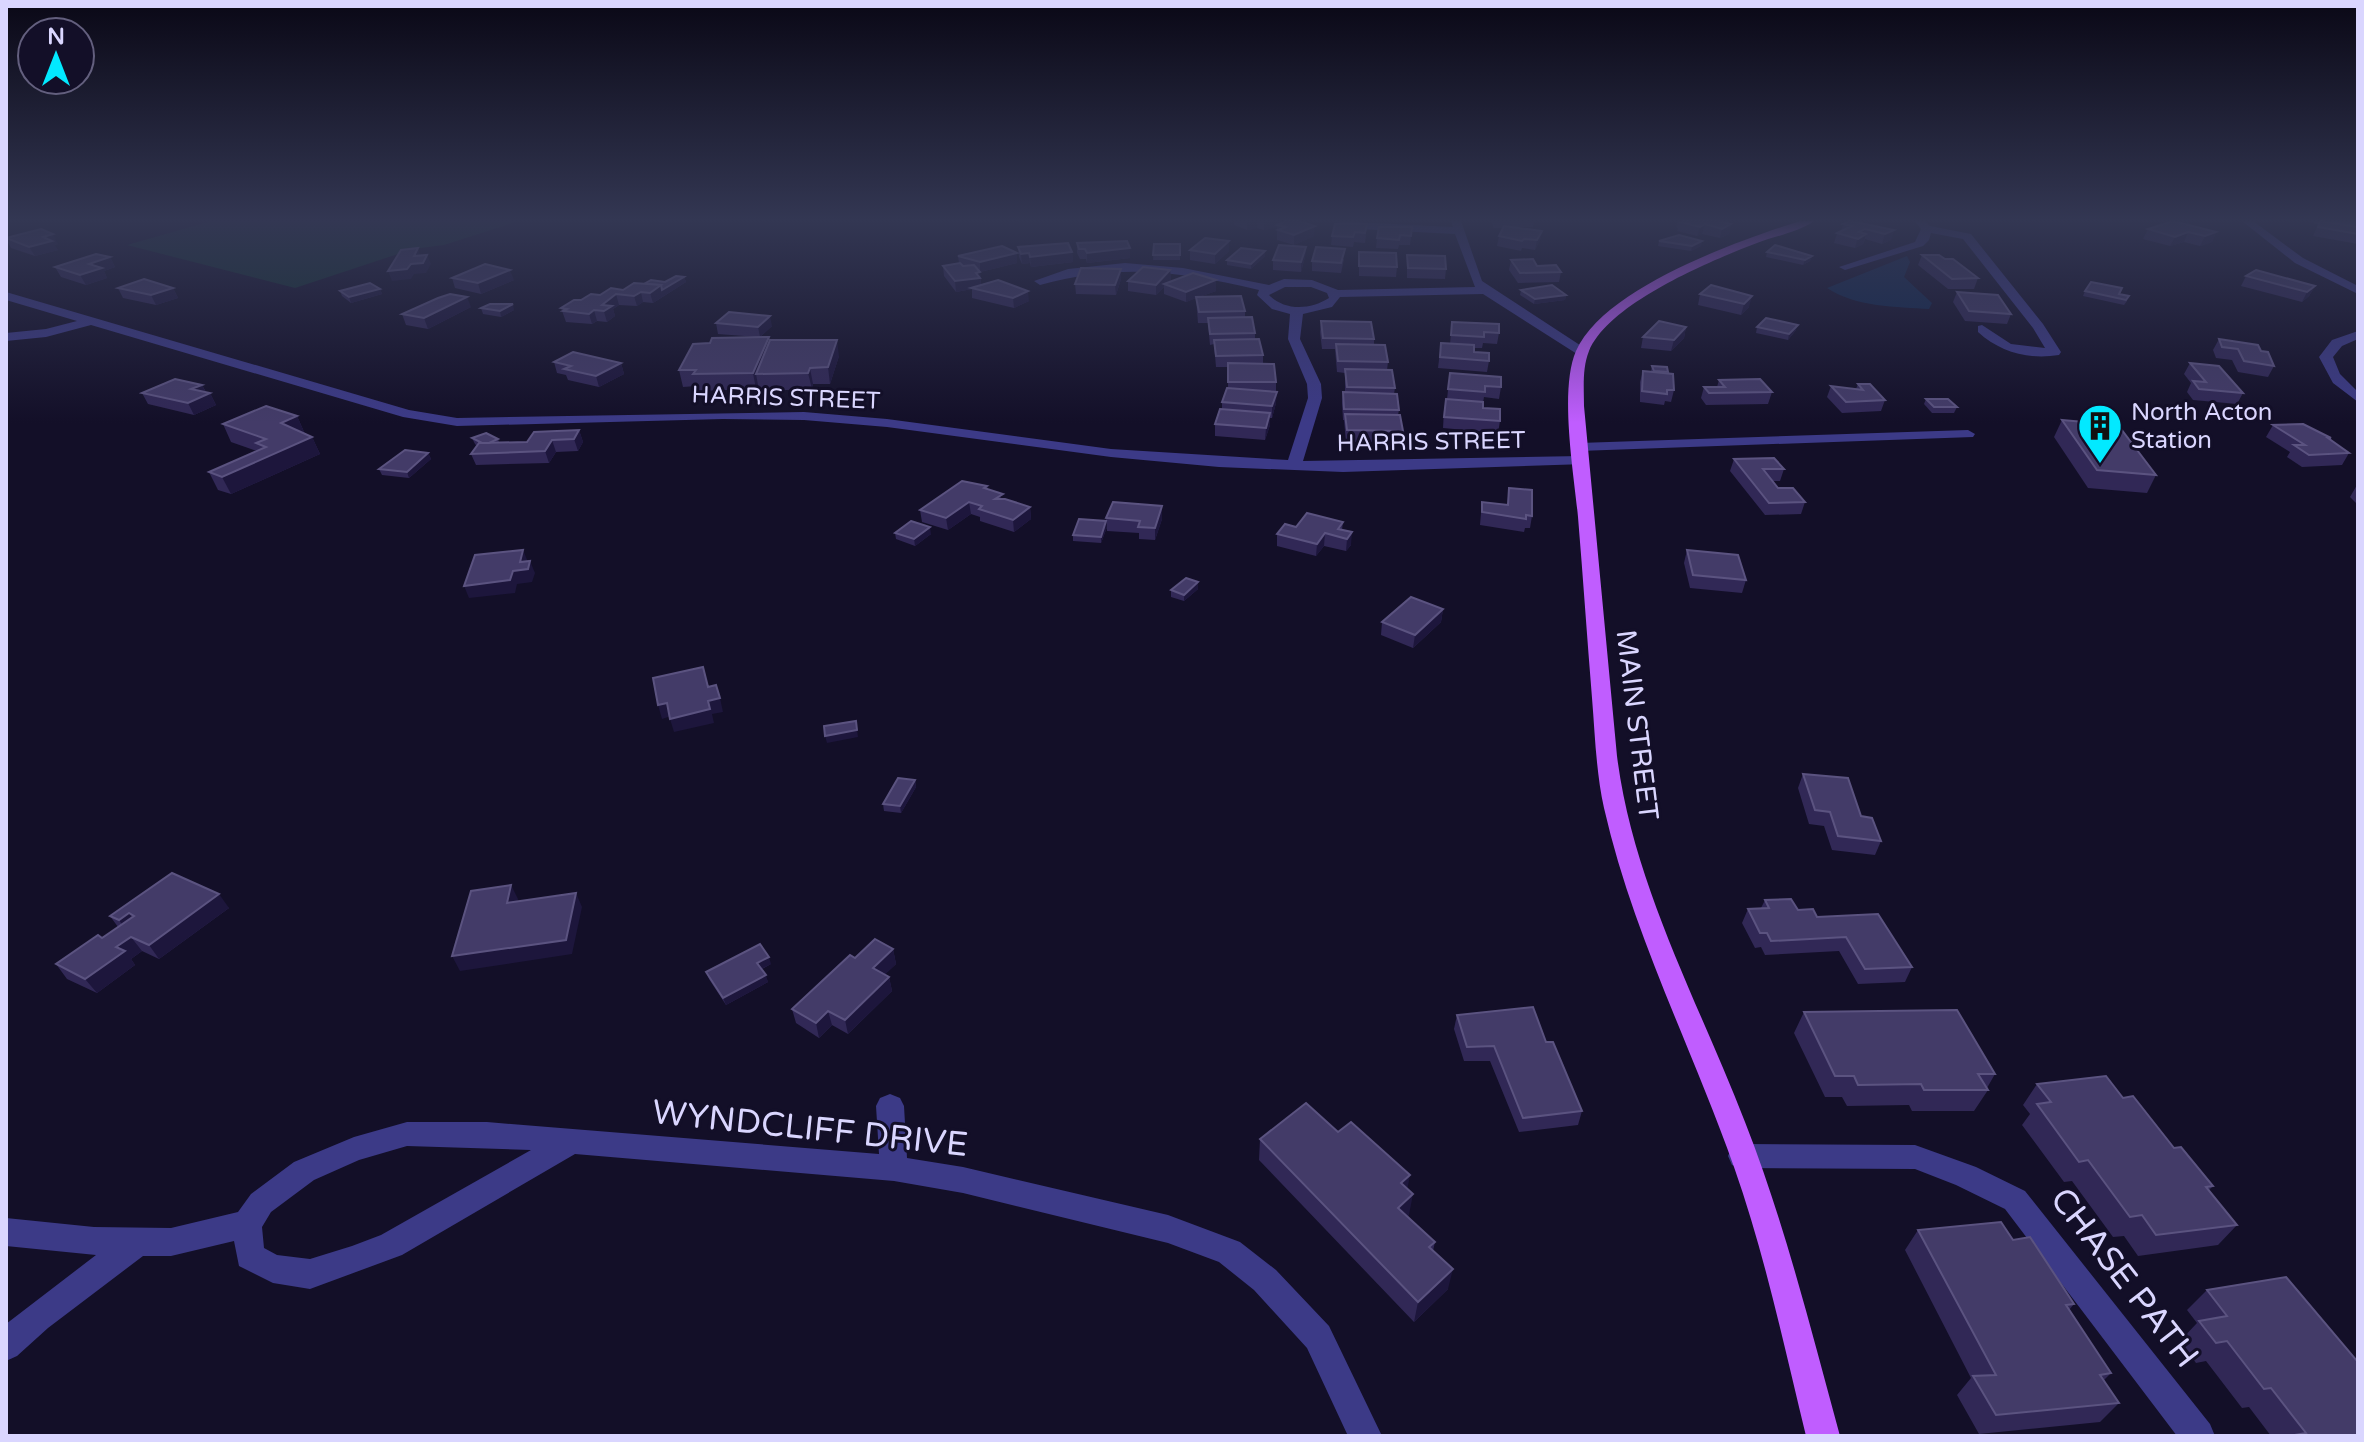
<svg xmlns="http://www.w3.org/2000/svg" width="2364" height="1442" font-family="'Varela Round',sans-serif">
<rect width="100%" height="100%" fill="#130f28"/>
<polygon fill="#123230" points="211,221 519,221 444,245 413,249 295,288 127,245"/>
<path fill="#0e264d" d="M1907 256 1910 262 1904 277 1932 303 1929 309C1897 307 1855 307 1827 288Z"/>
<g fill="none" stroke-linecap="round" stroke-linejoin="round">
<g fill="#3c3a87" fill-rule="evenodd">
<path d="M1334 221 1453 227 1451 221H1461L1482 281 1589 351 1577 354 1483 294 1340 297 1332 307 1303 314 1300 339 1321 384 1322 398 1303 461 1581 456 1589 461 1586 464 1343 472 1219 467 1111 457 887 427 804 420 723 419 457 426 403 417 91 325 46 337 6 341V333L46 329 77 321 6 300V292L409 410 457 418 804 412 887 419 1111 449 1288 460 1308 398 1307 384 1288 339 1290 314 1272 309 1257 295 1259 290C1179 271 1120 263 1040 285L1034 281 1068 269 1125 263 1183 268 1269 285 1284 279 1312 280 1338 290 1475 287 1455 234 1359 229ZM1285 287H1311L1327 293 1329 298C1310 310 1285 311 1269 295Z"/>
<path d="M1915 221H1925L1930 226 1971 234 2043 324 2061 352 2059 355C2028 360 2000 352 1978 332V326L1982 325 2011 344 2045 348 2033 328 1963 239 1931 233 1929 240 1923 246 1845 270 1839 267 1915 242 1921 229Z"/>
<polygon points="2242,221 2253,221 2303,258 2358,286 2358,294 2295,263"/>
<polygon points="2311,221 2358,221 2358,226 2316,224"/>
<polygon points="2358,331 2358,339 2342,346 2333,357 2340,374 2358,392 2358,402 2333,383 2319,357 2332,340"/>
<polygon points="1968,430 1975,434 1973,437 1579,451 1572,447 1579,443"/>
<path d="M890 1094 900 1098 904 1106 907 1158 963 1167 1168 1215 1240 1242 1276 1270 1329 1326 1382 1436H1348L1307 1348 1254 1290 1219 1262 1168 1243 963 1193 894 1181 575 1154 402 1255 310 1289 273 1283 239 1266 234 1241 171 1256H143L48 1328 17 1356 6 1361V1324L96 1255 6 1246V1218L94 1227 171 1228 238 1212 251 1194 294 1162 354 1137 407 1122H487L879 1154 876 1106 880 1098ZM407 1146 531 1150 381 1235 352 1246 310 1259 277 1255 264 1248 262 1227 271 1212 314 1180 359 1160Z"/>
<polygon points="1742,1144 1915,1145 1976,1167 2025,1191 2210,1424 2215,1436 2177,1436 2005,1209 1956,1185 1915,1169 1742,1168 1732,1165 1728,1156 1732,1147"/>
</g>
<path fill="#c05dff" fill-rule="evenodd" d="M1800 221H1814C1799 232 1775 236 1757 243 1710 261 1609 303 1589 351 1582 368 1584 389 1584 406L1617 756C1633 884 1699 1003 1745 1122 1785 1224 1811 1330 1840 1436H1806C1784 1346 1765 1255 1734 1167 1692 1048 1632 932 1604 808 1596 772 1595 734 1592 698 1587 637 1583 577 1578 517 1574 474 1559 390 1576 351 1604 288 1737 241 1800 221Z"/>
</g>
<g fill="#312856">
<polygon points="1234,221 1284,221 1284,222 1314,236 1294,245 1277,240 1277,227 1264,230 1257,228 1247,230 1234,225"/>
<polygon points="1491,221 1534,221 1533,227 1515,227 1542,231 1540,240 1535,250 1522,248 1521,251 1497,246 1499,236 1503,228 1494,228"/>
<polygon points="1678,221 1718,221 1731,224 1729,234 1720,238 1702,234 1697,236 1677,231 1678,228 1676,227"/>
<polygon points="2320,221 2358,227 2358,244 2313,236"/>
<polygon points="1335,224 1366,234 1365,243 1354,242 1353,247 1331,245 1332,236"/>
<polygon points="1843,224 1894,230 1891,240 1882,244 1865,239 1863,244 1855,248 1834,243 1837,233 1841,232"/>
<polygon points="1412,227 1410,245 1399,245 1398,249 1376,248 1377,238"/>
<polygon points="2148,229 2216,232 2212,242 2200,246 2184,242 2170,246 2143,239"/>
<polygon points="6,239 58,244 54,245 58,250 35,256 11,248"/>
<polygon points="1229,241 1229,251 1215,264 1190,260 1190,250"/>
<polygon points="1659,241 1701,246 1691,251 1658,246"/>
<polygon points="1077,243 1130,248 1130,258 1087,263 1086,259 1080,259 1077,253"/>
<polygon points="1154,244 1180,244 1180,260 1153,260"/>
<polygon points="1018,247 1072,252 1073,262 1031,267 1030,263 1022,264 1019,257"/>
<polygon points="1306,247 1305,257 1301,272 1273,270 1273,260"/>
<polygon points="1265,251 1265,256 1251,269 1227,265 1227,260"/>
<polygon points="1359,252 1397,267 1396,277 1359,276"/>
<polygon points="1767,252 1812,256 1810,261 1803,265 1766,257"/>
<polygon points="1407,255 1446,269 1445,279 1407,278"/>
<polygon points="1922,255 1978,278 1974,289 1948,289 1918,265"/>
<polygon points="958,256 1017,263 980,272 981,285 1029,301 1014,308 972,298 972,289 956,292 944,276 943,266 959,263"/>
<polygon points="110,257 115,267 104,271 107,278 86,285 61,277 55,267"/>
<polygon points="1344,259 1341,273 1312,271 1312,261"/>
<polygon points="1511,260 1561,272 1559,282 1518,283 1509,270"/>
<polygon points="1121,269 1121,279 1116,295 1076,294 1075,284"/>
<polygon points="1170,270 1171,281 1216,291 1199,297 1245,311 1245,317 1255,333 1255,339 1263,355 1263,363 1276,382 1276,403 1272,418 1270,418 1270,425 1265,440 1215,436 1215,424 1222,409 1222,402 1228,388 1228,367 1216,367 1214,344 1210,345 1208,323 1198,323 1196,298 1186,302 1164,294 1164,287 1156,295 1128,291 1128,281"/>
<polygon points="2246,276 2315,286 2309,296 2302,302 2241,286"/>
<polygon points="684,277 686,282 653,303 643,302 637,306 619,305 613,309 615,316 607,322 597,321 592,324 566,322 561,308 581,300 644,284 665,282"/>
<polygon points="452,278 514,280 481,294 455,288"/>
<polygon points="1711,285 1749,307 1741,315 1698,305 1700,294"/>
<polygon points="118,288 173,288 178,298 156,305 123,298"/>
<polygon points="380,289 382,294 351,303 342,296 340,291"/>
<polygon points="1521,290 1566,295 1565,300 1534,304 1520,295"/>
<polygon points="2085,291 2119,294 2127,301 2124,305 2083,296"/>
<polygon points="1957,292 2011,314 2007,324 1965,321 1953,302"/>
<polygon points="471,307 428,329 406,325 402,314"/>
<polygon points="481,308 514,310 501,317 483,314"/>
<polygon points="1321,321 1374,339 1374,345 1388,362 1387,370 1395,388 1394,394 1399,410 1398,415 1403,431 1402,443 1346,442 1344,420 1343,420 1342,403 1343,392 1345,392 1345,373 1337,372 1335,349 1322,349 1320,332"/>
<polygon points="1452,322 1499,333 1497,344 1483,343 1482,348 1474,348 1474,352 1489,361 1487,372 1438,368 1441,343 1450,344"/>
<polygon points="716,323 772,326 760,337 769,337 770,342 839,356 830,384 813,384 812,389 760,391 758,385 756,389 697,391 696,386 683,387 679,370 710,343 757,337 718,334"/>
<polygon points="1686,327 1684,338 1671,351 1641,348 1643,337"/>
<polygon points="1757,327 1796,330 1788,340 1756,333"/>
<polygon points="2219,339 2261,351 2274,366 2268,377 2238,372 2232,360 2216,358 2213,350"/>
<polygon points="554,362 621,363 624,374 599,387 568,380 566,375 557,373"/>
<polygon points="2190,363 2243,393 2237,404 2193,400 2187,392 2191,383 2184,374"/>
<polygon points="1652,366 1668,373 1674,390 1671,402 1665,401 1664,405 1640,402 1640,382 1643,371 1651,371"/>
<polygon points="1450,373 1501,387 1499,399 1484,397 1483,403 1483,408 1500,421 1498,433 1443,428 1444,410 1446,399 1447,399"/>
<polygon points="1719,380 1772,392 1768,404 1706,405 1701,398 1704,387 1717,387"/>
<polygon points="1858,384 1885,400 1881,411 1842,413 1827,397 1831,386 1856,389"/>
<polygon points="202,385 206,392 210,393 216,405 194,415 148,404 142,393"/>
<polygon points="1926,399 1957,407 1954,413 1932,413 1924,404"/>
<polygon points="297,416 305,434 312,437 320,454 231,494 218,490 209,472 257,451 231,442 223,424"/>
<polygon points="2062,420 2156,475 2147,493 2088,488 2054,437"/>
<polygon points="2273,425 2331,438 2330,439 2349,453 2342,465 2302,467 2287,457 2290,452 2266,437"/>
<polygon points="579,430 583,442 578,451 556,452 549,463 476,465 471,454 477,446 475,444 472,438 498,439 499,442 527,442"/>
<polygon points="428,453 431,459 409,478 382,475 379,469"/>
<polygon points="1734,459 1784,469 1780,481 1772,481 1778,488 1805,502 1801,514 1765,515 1730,471"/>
<polygon points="2357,485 2358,485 2358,505 2350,497"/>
<polygon points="987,486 988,489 1003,499 1030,507 1031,519 1014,532 980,521 980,517 971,514 948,530 922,522 920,510"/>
<polygon points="1509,488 1532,516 1530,528 1525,528 1524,532 1480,525 1482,502 1507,505"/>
<polygon points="1106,518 1162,519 1155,540 1139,539 1139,533 1107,531"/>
<polygon points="1343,522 1342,530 1351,545 1346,551 1324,546 1316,556 1277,546 1277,534 1296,527"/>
<polygon points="1107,527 1101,543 1073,541 1073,535"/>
<polygon points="895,533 931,534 915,546 896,539"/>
<polygon points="1687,550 1746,580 1742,593 1690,588 1684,563"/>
<polygon points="1198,582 1198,589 1184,601 1171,597 1171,590"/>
<polygon points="1443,609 1441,622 1413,648 1381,635 1382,622"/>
<polygon points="1803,774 1861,816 1881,841 1875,855 1832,850 1824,826 1809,824 1798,788"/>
<polygon points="915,780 916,787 901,813 884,811 883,804"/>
<polygon points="172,873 229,908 159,959 142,951 131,959 135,965 97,993 67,979 56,964 102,938 118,927 110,916"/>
<polygon points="1765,900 1817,917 1912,967 1905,982 1858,984 1839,951 1765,955 1761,947 1755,948 1742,923 1748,909 1761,908"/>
<polygon points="893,949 896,964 884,975 889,977 892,991 848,1034 832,1025 819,1038 796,1023 792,1009 855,958"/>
<polygon points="771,964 762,969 768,982 726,1005 709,979 706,972"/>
<polygon points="1804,1012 1995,1074 1987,1088 1988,1090 1974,1111 1912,1111 1909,1105 1847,1106 1842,1097 1825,1097 1794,1033"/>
<polygon points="1457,1015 1546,1042 1582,1111 1578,1125 1519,1132 1490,1061 1464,1061 1454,1029"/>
<polygon points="2037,1084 2123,1098 2213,1186 2209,1190 2237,1225 2218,1245 2138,1256 2124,1236 2113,1237 2072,1181 2064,1182 2022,1125 2030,1114 2023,1105"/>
<polygon points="1338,1132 1407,1189 1409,1215 1407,1216 1435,1242 1433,1251 1448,1289 1414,1322 1259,1160 1260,1139"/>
<polygon points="1918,1230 2074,1304 2069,1310 2111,1373 2104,1380 2119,1403 2100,1422 1979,1434 1957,1395 1971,1378 1905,1250"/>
<polygon points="2207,1290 2358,1436 2271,1436 2249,1407 2242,1408 2206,1361 2196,1363 2180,1341 2197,1323 2187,1310"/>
</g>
<g fill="#1d163c">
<polygon points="1247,221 1257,221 1257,228 1247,230"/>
<polygon points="1264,221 1284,221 1284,225 1277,225 1277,227 1264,230"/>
<polygon points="1705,224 1702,234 1697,236 1700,227"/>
<polygon points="1731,224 1729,234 1720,238 1722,229"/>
<polygon points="1315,226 1314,236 1294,245 1294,235"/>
<polygon points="1865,229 1863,236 1866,234 1863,244 1855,248 1859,232"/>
<polygon points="1894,230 1891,240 1882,244 1885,234"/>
<polygon points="1542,231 1540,240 1535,250 1537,240"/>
<polygon points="2188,232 2184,242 2170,246 2175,237"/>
<polygon points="2216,232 2212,242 2200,246 2205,236"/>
<polygon points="53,234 58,244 54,245 58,250 35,256 29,247 43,237"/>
<polygon points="1229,241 1229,251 1215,264 1215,254"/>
<polygon points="1702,241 1701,246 1691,251 1692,246"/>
<polygon points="1306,247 1305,257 1301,272 1301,262"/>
<polygon points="418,248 421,258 427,255 431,264 426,273 414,274 411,279 392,281 388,271 414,256"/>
<polygon points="1130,248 1130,258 1087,263 1087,253"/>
<polygon points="1265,251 1265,256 1251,269 1251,264"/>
<polygon points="1072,252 1073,262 1031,267 1030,257"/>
<polygon points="1017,253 1017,263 980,272 980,262"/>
<polygon points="1029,253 1030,263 1022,264 1021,254"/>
<polygon points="1812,256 1810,261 1803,265 1805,260"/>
<polygon points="110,257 115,267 104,271 107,278 86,285 80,275 89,264"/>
<polygon points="1121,269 1121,279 1116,295 1115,285"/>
<polygon points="510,270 514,280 481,294 478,283"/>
<polygon points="1170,270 1171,281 1164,284 1164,287 1156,295 1156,285"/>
<polygon points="980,272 981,288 971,288 972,289 956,292 955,281"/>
<polygon points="684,277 686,282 653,303 650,293 661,285"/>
<polygon points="1216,280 1216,291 1186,302 1186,292"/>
<polygon points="2315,286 2309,296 2302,302 2307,292"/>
<polygon points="173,288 178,298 156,305 151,295"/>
<polygon points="380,289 382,294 351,303 349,297"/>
<polygon points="1028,291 1029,301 1014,308 1013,298"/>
<polygon points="641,292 643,302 637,306 634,296"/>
<polygon points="616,294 619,305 613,309 615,316 607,322 602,305"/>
<polygon points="1566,295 1565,300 1534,304 1535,299"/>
<polygon points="1752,296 1749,307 1741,315 1744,304"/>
<polygon points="467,297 471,307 428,329 424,318"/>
<polygon points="513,304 514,310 501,317 500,311"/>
<polygon points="594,310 597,321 592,324 589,314"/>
<polygon points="770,316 772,326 760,337 758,327"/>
<polygon points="1798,325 1796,330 1788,340 1789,334"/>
<polygon points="1686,327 1684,338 1671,351 1674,340"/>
<polygon points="769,337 772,353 756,374 758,385 756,389 753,373"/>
<polygon points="837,340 839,356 830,384 828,367"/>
<polygon points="621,363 624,374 599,387 596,376"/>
<polygon points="810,368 813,384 812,389 808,373"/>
<polygon points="202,385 207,395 210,393 216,405 194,415 188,403 191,389"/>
<polygon points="1277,392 1276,403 1272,418 1272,406"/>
<polygon points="1270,413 1270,425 1265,440 1266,428"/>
<polygon points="297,416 305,434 281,423"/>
<polygon points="579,430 583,442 578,451 574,439"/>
<polygon points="312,437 320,454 231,494 222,477"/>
<polygon points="552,440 556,452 549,463 545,451"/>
<polygon points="428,453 431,459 409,478 407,472"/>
<polygon points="969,502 971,514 948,530 946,518"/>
<polygon points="1162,506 1162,519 1155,540 1155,528"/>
<polygon points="1030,507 1031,519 1014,532 1013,520"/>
<polygon points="1106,521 1107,527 1101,543 1101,537"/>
<polygon points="930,527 931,534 915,546 914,539"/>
<polygon points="1352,532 1351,545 1346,551 1347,539"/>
<polygon points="1325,533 1324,546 1316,556 1317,544"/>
<polygon points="523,550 528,562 530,561 535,573 532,582 517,584 515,593 469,598 464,586 520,562"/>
<polygon points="1198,582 1198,589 1184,601 1184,595"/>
<polygon points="1443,609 1441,622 1413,648 1415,635"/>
<polygon points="720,698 723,712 712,714 714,723 674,732 670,719 708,701"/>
<polygon points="667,703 671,716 662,719 658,705"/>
<polygon points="857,730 858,737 827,743 825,736"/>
<polygon points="915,780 916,787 901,813 900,806"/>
<polygon points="511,885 518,899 513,917 507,903"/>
<polygon points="576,893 582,907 572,954 460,971 452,956"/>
<polygon points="219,894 229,908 159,959 149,945"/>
<polygon points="129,913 139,928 129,935 119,920"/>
<polygon points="131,937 142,951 131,959 135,965 97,993 85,979 116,947"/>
<polygon points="893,949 896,964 876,983 873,968"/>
<polygon points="769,957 771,964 759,970 757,963"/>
<polygon points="766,975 768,982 726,1005 723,998"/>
<polygon points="889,977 892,991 848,1034 845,1020"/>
<polygon points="828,1011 832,1025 819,1038 816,1023"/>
<polygon points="1410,1175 1406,1196 1401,1183"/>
<polygon points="1413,1194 1409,1215 1394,1228 1398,1208"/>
<polygon points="1453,1269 1448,1289 1414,1322 1418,1302"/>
</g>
<g fill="#433b68" stroke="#5b5380" stroke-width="2">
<polygon points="1286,221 1300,221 1315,226 1294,235 1278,230 1286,227 1277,225"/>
<polygon points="1682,221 1718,221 1731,224 1722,229 1705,224 1700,227 1680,222"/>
<polygon points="1850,221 1851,221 1894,230 1885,234 1865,229 1859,232 1866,234 1858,239 1837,233 1852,226 1843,224"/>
<polygon points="2173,221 2216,232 2205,236 2188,232 2175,237 2148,229"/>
<polygon points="2320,221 2358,227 2358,234 2318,227"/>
<polygon points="1335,224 1367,224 1365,233 1355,232 1353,237 1332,236"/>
<polygon points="1504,226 1542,231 1537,240 1524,239 1522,241 1499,236"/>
<polygon points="1379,227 1412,227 1411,236 1400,235 1399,240 1377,238"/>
<polygon points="41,229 53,234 43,237 52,241 29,247 6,238"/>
<polygon points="1679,235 1702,241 1692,246 1659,241"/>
<polygon points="1205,238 1229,241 1215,254 1190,250"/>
<polygon points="1127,241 1130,248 1087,253 1085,249 1079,249 1077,243"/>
<polygon points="1068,243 1072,252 1030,257 1029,253 1021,254 1018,247"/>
<polygon points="1154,244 1180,244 1180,255 1153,255"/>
<polygon points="1279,245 1306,247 1301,262 1273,260"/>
<polygon points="1775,245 1812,256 1805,260 1767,252"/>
<polygon points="1002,246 1017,253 980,262 958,256"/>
<polygon points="1316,247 1345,249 1341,263 1312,261"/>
<polygon points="418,248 414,256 427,255 423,263 411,264 407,269 388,271 401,250"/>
<polygon points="1241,248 1265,251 1251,264 1227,260"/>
<polygon points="1359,252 1396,253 1397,267 1359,266"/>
<polygon points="96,254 110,257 89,264 102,268 80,275 55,267"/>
<polygon points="1407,255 1445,256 1446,269 1408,268"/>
<polygon points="1922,255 1939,255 1945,259 1953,259 1978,278 1952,279"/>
<polygon points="1533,259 1537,266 1556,265 1561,272 1520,273 1511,260"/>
<polygon points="960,263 963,266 974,265 980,272 976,273 980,278 955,281 943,266"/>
<polygon points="485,264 510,270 478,283 452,278"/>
<polygon points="1143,267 1170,270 1156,285 1128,281"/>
<polygon points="1081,268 1121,269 1115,285 1075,284"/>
<polygon points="2256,270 2315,286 2307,292 2246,276"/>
<polygon points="1193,273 1216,280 1186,292 1164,284"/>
<polygon points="676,276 684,277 662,290 661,285 644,284 651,280 665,282"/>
<polygon points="144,279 173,288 151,295 118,288"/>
<polygon points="998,280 1028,291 1013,298 971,288"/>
<polygon points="2091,282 2122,288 2119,294 2129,296 2126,300 2085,291"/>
<polygon points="370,283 380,289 349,297 340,291"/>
<polygon points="634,283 661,285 650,293 641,292 634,296 616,294 602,305 612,306 604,311 594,310 589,314 563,311 567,309 561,308 574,300 581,300 591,294 600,295 611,288 623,290"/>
<polygon points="1552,285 1566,295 1535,299 1521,290"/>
<polygon points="1711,285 1752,296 1744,304 1700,294"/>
<polygon points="1957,292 1998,295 2011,314 1969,311"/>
<polygon points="450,294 467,297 424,318 402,314 438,298"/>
<polygon points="1241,296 1245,311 1199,312 1196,297"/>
<polygon points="490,304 513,304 500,311 481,308"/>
<polygon points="729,312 770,316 758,327 716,323"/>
<polygon points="1252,317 1255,333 1210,334 1208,318"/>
<polygon points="1766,318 1798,325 1789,334 1757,327"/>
<polygon points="1321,321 1371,322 1374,339 1323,338"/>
<polygon points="1659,321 1686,327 1674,340 1643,337"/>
<polygon points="1452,322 1499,324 1499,333 1484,332 1484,337 1451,335"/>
<polygon points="769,337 753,373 693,374 696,370 679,370 693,344 710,343 712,338"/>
<polygon points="1259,339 1263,355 1216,356 1214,340"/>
<polygon points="2219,339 2258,345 2261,351 2268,352 2274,366 2244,361 2238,349 2222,347"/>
<polygon points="770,340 837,340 828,367 810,368 808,373 756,374"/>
<polygon points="1441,343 1474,345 1474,352 1489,353 1489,361 1440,357"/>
<polygon points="1336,344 1385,345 1388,362 1338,361"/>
<polygon points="573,352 621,363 596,376 564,369 571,366 554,362"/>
<polygon points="1228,363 1274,364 1276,382 1228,382"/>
<polygon points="2190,363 2219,366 2243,393 2199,389 2193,381 2206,382"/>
<polygon points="1652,366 1667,367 1668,372 1654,371"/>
<polygon points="1345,369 1392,370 1395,388 1347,387"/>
<polygon points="1643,371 1673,374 1674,390 1667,390 1667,394 1642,391"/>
<polygon points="1450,373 1501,377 1501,387 1485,386 1485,392 1448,389"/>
<polygon points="175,379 202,385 191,389 210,393 188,403 142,393"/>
<polygon points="1760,379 1772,392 1709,393 1704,387 1725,387 1719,380"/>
<polygon points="1858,384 1870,384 1885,400 1846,402 1831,386 1863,390"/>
<polygon points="1227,388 1277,392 1272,406 1222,402"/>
<polygon points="1343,392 1397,394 1399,410 1344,409"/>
<polygon points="1446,399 1483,402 1483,408 1500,409 1500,421 1444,417"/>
<polygon points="1926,399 1948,399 1957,407 1934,407"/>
<polygon points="266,406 297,416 281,423 312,437 222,477 209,472 266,447 256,443 266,439 223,424"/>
<polygon points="1220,409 1270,413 1266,428 1215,424"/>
<polygon points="1345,414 1400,415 1403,431 1347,430"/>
<polygon points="2062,420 2118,425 2156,475 2097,470"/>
<polygon points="2303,424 2331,438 2328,438 2349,453 2309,455 2294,445 2305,445 2273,425"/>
<polygon points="579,430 574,439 552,440 545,451 471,454 479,443 527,442 534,432"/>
<polygon points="486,433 498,439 489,443 482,443 472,438"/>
<polygon points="405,450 428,453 407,472 379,469"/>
<polygon points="1774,458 1784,469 1763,469 1778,488 1793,488 1805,502 1769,503 1734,459"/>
<polygon points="962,481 987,486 984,488 1003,494 995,499 1005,499 1030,507 1013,520 979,509 982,506 969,502 946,518 920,510"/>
<polygon points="1509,488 1532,490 1532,516 1526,515 1526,519 1482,512 1482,502 1508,505"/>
<polygon points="1113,502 1162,506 1155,528 1138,527 1140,521 1106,518"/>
<polygon points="1307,513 1343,522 1338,529 1352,532 1347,539 1325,533 1317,544 1277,534 1285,524 1296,527"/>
<polygon points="1079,519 1106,521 1101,537 1073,535"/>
<polygon points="911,521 930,527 914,539 895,533"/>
<polygon points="523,550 520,562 530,561 528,569 513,571 510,580 464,586 475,555"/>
<polygon points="1687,550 1738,555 1746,580 1693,575"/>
<polygon points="1186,578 1198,582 1184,595 1171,590"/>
<polygon points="1411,597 1443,609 1415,635 1382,622"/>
<polygon points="703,667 708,687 716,685 720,698 708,701 710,709 670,719 667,703 658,705 653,678"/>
<polygon points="856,721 857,730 825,736 824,726"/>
<polygon points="1803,774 1848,778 1861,816 1872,818 1881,841 1838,836 1830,812 1815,810"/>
<polygon points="898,778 915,780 900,806 883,804"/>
<polygon points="172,873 219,894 149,945 131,937 116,947 125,951 85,979 56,964 98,935 102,938 134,916 129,913 119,920 110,916"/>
<polygon points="511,885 507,903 576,893 566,940 452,956 471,891"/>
<polygon points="1791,899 1798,910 1813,909 1817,917 1878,914 1912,967 1865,969 1846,937 1771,941 1767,933 1760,933 1748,909 1769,908 1765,900"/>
<polygon points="875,939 893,949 873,968 889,977 845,1020 828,1011 816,1023 792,1009 850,955 855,958"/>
<polygon points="760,944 769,957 757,963 766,975 723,998 706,972"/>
<polygon points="1533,1007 1546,1042 1553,1042 1582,1111 1523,1118 1494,1046 1467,1047 1457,1015"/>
<polygon points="1957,1010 1995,1074 1978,1074 1988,1090 1924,1090 1921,1084 1858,1085 1854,1076 1835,1076 1804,1012"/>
<polygon points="2106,1076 2123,1098 2133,1096 2174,1148 2181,1147 2213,1186 2206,1187 2237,1225 2156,1235 2142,1215 2130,1217 2088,1160 2079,1162 2037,1104 2051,1102 2037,1084"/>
<polygon points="1306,1103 1338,1132 1351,1122 1410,1175 1401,1183 1413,1194 1398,1208 1435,1242 1429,1247 1453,1269 1418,1302 1260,1139"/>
<polygon points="2001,1222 2013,1240 2030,1237 2074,1304 2066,1305 2111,1373 2100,1375 2119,1403 1996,1415 1973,1376 1996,1375 1918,1230"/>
<polygon points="2286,1277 2358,1362 2358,1436 2296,1436 2295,1435 2306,1433 2271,1388 2264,1389 2227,1341 2216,1343 2199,1321 2227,1316 2207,1290"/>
</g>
<linearGradient id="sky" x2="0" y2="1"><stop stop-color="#0a0816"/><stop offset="0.52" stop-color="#333753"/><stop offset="1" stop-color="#333753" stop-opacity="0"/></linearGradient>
<rect width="2364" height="423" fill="url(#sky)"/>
<defs>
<g id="building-pin" transform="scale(2.3)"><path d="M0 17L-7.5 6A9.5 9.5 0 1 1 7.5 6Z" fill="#02e9ff" stroke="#130f28"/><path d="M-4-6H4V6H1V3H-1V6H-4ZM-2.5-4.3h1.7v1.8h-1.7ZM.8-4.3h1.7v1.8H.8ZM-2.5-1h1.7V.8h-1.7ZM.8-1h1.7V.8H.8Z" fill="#111"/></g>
</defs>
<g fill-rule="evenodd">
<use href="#building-pin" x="2100" y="426"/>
</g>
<g text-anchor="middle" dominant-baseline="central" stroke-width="6" stroke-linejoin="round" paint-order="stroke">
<g font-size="24" fill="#dad6ff" stroke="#130f28">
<text transform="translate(786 398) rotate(2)">HARRIS STREET</text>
<text transform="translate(1431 442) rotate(-1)">HARRIS STREET</text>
</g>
<g font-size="24" fill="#dad6ff" stroke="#130f28" text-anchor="start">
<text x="2131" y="412">North Acton<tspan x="2131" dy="28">Station</tspan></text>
</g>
<g font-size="28" fill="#dad6ff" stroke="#130f28">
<text transform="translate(1637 725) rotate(83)">MAIN STREET</text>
</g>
<g font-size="34" fill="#dad6ff" stroke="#130f28">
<text transform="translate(810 1129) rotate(6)">WYNDCLIFF DRIVE</text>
<text transform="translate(2124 1278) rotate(52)">CHASE PATH</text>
</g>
</g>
<rect width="2364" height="1442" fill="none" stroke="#dad6ff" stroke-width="16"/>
<g transform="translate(56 56)"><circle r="38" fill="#130f28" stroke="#635f7e" stroke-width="2"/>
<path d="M0-6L14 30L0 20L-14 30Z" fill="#02e9ff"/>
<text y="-12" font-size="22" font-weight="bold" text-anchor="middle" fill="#dad6ff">N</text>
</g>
</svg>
